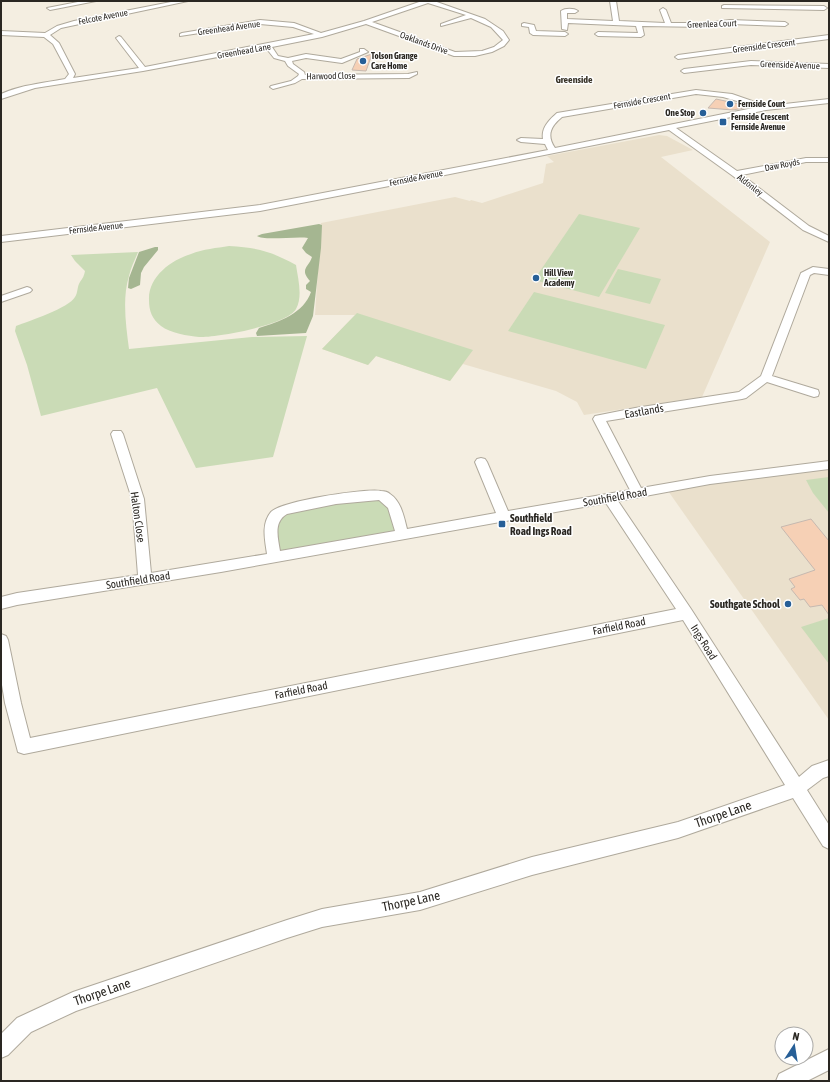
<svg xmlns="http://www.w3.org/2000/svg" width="830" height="1082" font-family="'Asap Condensed',sans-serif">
<rect width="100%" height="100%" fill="#f4eee1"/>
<g fill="#eae0cc">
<polygon points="659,135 667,136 693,150 661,157 770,242 702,397 584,415 577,402 556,391 463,364 450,381 376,356 368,365 322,349 355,315 315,315 321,223 455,197 470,201 471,200 482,203 543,183 546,164 554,162 547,156"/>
<polygon points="829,465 829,720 666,488"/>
</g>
<g fill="#cadbb6">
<polygon points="579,214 640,228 599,297 534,280"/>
<path d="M229 246C259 248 270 251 296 265 298 279 303 296 296 309 287 325 217 338 199 337 188 336 170 333 161 326 152 319 149 311 149 300 148 277 171 260 191 254 203 249 217 248 229 246Z"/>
<path d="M138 252C135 260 131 267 129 276 122 298 126 326 129 349L252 337 307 336 273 457 196 468 157 388 41 416 27 365 15 331 16 326C29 321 69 308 75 297 78 293 77 286 80 282 83 278 84 276 85 271L75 261 71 255Z"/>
<polygon points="618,269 661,279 650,304 605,293"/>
<polygon points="534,292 665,325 646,369 508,331"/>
<polygon points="357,313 473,350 450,381 376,356 368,365 322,349"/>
<polygon points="829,477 829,513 813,493 806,480"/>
<polygon points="381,495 402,534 271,556 276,515"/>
<polygon points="829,618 829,664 801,627"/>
</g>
<g fill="#a5b691">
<path d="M319 224 322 225 321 248 313 316 306 333 257 336 256 333 259 328C279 322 304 313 311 292L306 289V285L310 281C299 269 309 267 312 257L306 253 302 248 308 238C297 236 263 241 257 236L262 234Z"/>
<polygon points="155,247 158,247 158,250 144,267 141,273 140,285 131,289 128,288 129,278 139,252"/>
</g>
<g fill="#f6d0b5" stroke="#c6b9b0">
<polygon points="372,54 366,71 352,70 357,59"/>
<polygon points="716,99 744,105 744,108 733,110 708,108"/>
<polygon points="811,519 829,541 829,615 822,605 810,607 804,599 800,600 791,589 795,587 789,579 815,570 781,527"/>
</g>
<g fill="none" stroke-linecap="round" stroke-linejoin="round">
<g stroke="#afa99c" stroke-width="2">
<g id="minor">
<polygon points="83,1 96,1 50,10 47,8"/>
<path d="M176 1H188L75 25 61 28 50 35 59 43 75 74 73 78 139 68 116 38 119 36 121 37 145 67 314 34 293 27 260 24 180 36V34L182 33 260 20 294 23 321 33 364 21 422 1H434L485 19 503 31 509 40 504 46 492 52 475 56H454L366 24 322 37 272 47 278 56 288 58 306 54 341 59 360 52V49H364L368 52 342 63 306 58 292 61 293 64 304 72 305 75 408 74 417 72V74L409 78 302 79 295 83 273 89 270 87 271 86 291 81 298 76 299 74 288 66 285 61 274 58 266 48 143 71 35 88 1 99V94C21 85 43 83 65 79L69 74 53 44 44 37 1 35V31L45 33 57 26 74 21ZM428 3 466 15 441 24V26L471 18 491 27 503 40 494 47 482 51 455 52 372 22Z"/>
<path d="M610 1H616L619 21 665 23 660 10 663 8 666 10 671 23H706L730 20 785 22 788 24 785 26 730 24 706 27 642 26 644 35 641 37 598 36 595 34 598 32 638 33 636 26 568 23 567 30 562 29 561 11C565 8 574 8 578 11L575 13H567V19L613 21Z"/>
<polygon points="724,5 824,6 827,8 824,10 722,8 722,6"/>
<polygon points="524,23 534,25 536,31 565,32 568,34 565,36 533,35 530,33 529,27 522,26 522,24"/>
<polygon points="829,35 829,39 678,59 675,57 678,55"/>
<polygon points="751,61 829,64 829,68 751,65 684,73 681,71 684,69"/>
<path d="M696 90 732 94 767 106 829 99V103L766 110 676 128 737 171 806 158H829V162H806L742 175 809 226 829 236V242L803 230 733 176 669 130 415 181 260 211 1 242V236L260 205 548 150 545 144 521 142 517 140 521 138 543 139C541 128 549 120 557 113ZM696 94 723 97 758 107 555 148C546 135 551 126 562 117Z"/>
<path d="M813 267 829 269V275L814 273 810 275 772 376 818 390 819 393 818 396 814 397 767 382 746 398 742 399 606 421 641 488 710 476 829 461V469L710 484 618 501 691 609 799 777 812 766 829 760V776L823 778 807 790 829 825V849L823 846 793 798 678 838 532 875 420 910 322 927 287 938 76 1011 31 1032 8 1055 1 1058V1034L17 1018 73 992 287 920 322 909 420 892 532 857 678 822 785 785 683 620 24 754 18 752 5 703 1 679V634L6 636 8 640 21 703 30 738 676 609 606 503 221 572 17 605 1 609V597L17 593 138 575 132 499 111 434 113 431H121L123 434 144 499 151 573 267 554C265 540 261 524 271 512 281 501 366 488 381 491 384 491 388 492 390 494 401 501 404 517 407 529L496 513 475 462 477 459 481 458 485 459 487 462 508 511 630 490 593 419 595 416 635 408 739 392 761 376 801 273ZM379 500 388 508 395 531 280 551C278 538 273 522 287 514L336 504Z"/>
<polygon points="27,287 30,288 32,290 30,292 1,302 1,296"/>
<polygon points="829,1049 829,1070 807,1081 776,1081 779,1074"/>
</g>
</g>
<use href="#minor" fill="#fff" fill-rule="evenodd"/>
</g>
<g fill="#275f97" stroke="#fff" stroke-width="1.5">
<circle cx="363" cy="61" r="4"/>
<circle cx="730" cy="104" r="4"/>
<circle cx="703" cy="113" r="4"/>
<rect x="719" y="118" width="8" height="8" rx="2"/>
<circle cx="536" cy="278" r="4"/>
<rect x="498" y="520" width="8" height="8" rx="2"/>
<circle cx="788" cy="604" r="4"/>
</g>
<g text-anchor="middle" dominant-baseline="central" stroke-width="3" stroke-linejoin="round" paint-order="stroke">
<g font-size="9" fill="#2a2722" stroke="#fff">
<text transform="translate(103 17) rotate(-11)">Felcote Avenue</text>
<text transform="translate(712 24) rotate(-2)">Greenlea Court</text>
<text transform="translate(229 28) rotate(-8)">Greenhead Avenue</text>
<text transform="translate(424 43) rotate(20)">Oaklands Drive</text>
<text transform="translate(764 46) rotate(-7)">Greenside Crescent</text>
<text transform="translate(244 51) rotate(-10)">Greenhead Lane</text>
<text transform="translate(790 65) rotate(2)">Greenside Avenue</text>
<text transform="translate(331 76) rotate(-1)">Harwood Close</text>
<text transform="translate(642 101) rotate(-10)">Fernside Crescent</text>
<text transform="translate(782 165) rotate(-11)">Daw Royds</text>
<text transform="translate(416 178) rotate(-11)">Fernside Avenue</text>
<text transform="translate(750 185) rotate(37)">Aldonley</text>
<text transform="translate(96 228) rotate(-6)">Fernside Avenue</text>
</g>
<g font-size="9" font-weight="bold" fill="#2a2722" stroke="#fff" text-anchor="start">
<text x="371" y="56">Tolson Grange<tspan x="371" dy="10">Care Home</tspan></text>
<text x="738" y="104">Fernside Court</text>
<text x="695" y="113" text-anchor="end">One Stop</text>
<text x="731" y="117">Fernside Crescent<tspan x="731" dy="10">Fernside Avenue</tspan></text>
<text x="544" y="273">Hill View<tspan x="544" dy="10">Academy</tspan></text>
</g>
<g font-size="10" font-weight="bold" fill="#383328" stroke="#fff">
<text x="574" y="79">Greenside</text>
</g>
<g font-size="11" fill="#2a2722" stroke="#fff">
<text transform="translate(644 411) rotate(-10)">Eastlands</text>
<text transform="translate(615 497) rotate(-10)">Southfield Road</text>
<text transform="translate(138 517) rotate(82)">Halton Close</text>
<text transform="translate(138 580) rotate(-9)">Southfield Road</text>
<text transform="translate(619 626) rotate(-11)">Farfield Road</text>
<text transform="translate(704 642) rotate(58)">Ings Road</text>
<text transform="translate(301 690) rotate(-11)">Farfield Road</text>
</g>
<g font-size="11" font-weight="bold" fill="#2a2722" stroke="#fff" text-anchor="start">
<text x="510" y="518">Southfield<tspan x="510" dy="13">Road Ings Road</tspan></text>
<text x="780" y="604" text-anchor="end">Southgate School</text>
</g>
<g font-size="13" fill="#2a2722" stroke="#fff">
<text transform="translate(723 814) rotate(-19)">Thorpe Lane</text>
<text transform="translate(411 901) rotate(-12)">Thorpe Lane</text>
<text transform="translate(102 992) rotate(-19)">Thorpe Lane</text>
</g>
</g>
<rect width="830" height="1082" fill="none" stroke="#2a2722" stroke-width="4"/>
<g transform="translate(794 1046) rotate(12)"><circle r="19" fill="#ffffff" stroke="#aaa9a7"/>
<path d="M0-3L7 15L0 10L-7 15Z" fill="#275f97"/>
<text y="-6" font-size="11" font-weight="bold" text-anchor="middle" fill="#2a2722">N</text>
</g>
</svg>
